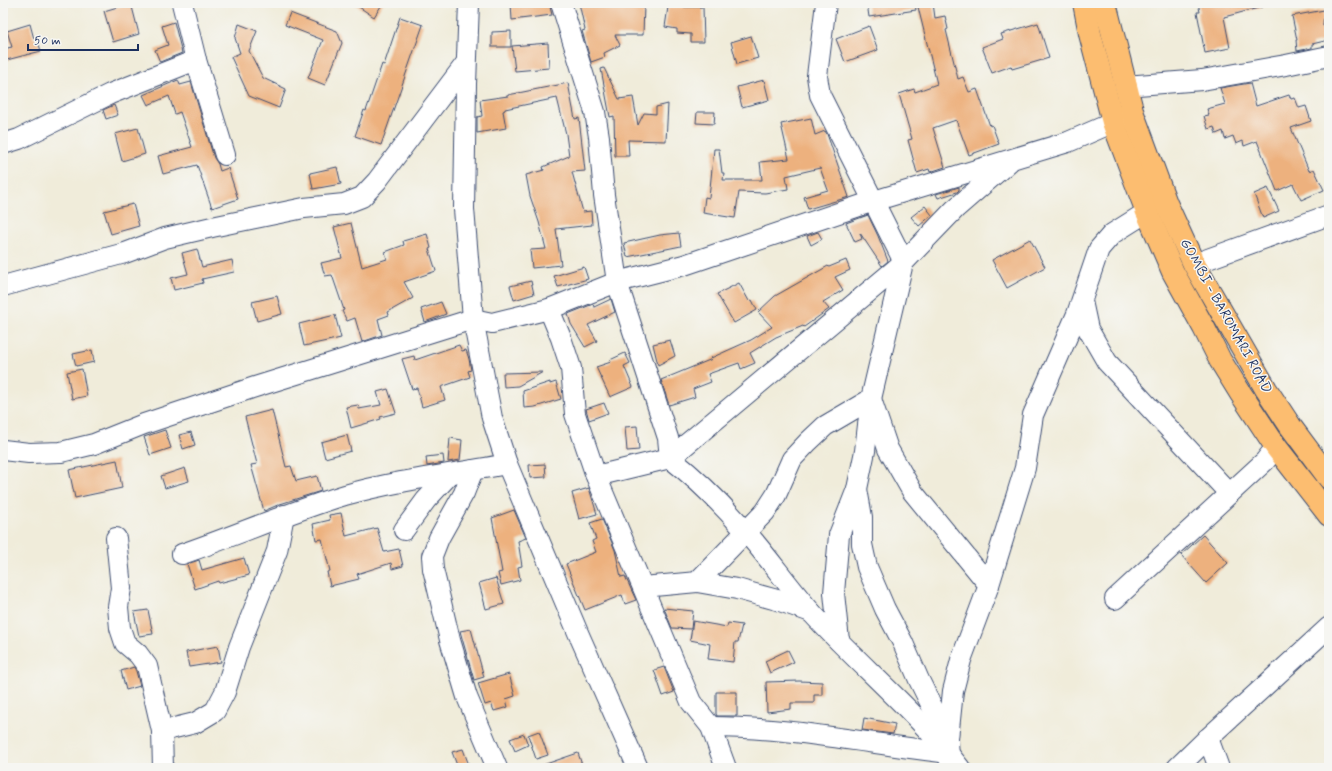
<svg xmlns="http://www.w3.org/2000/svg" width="1332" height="771" font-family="Mynerve,sans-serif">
<rect width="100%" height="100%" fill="#f6f6f2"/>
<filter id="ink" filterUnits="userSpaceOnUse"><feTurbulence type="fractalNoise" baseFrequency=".025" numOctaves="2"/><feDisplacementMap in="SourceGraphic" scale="8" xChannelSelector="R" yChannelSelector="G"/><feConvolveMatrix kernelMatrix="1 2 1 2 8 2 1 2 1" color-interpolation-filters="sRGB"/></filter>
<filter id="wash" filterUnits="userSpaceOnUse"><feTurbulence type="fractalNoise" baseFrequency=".012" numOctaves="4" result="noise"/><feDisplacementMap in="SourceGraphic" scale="16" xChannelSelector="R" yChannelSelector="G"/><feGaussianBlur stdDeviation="0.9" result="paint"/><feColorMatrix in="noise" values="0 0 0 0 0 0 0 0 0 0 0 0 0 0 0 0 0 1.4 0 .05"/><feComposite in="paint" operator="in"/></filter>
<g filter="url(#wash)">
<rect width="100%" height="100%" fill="#f0ecda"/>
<g id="blocks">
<g fill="#edb17e">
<polygon points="131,3 139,34 113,42 104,11"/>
<polygon points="353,3 383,3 374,17"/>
<polygon points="511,3 549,3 552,15 512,20"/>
<polygon points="579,3 633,3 633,4 644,5 643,35 615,35 620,45 604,53 605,57 591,62 582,31 585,30"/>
<polygon points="867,3 915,3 916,10 869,17"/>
<polygon points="917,3 933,3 935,18 945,16 948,29 946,30 958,79 963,77 969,92 977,89 990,126 992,125 999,144 969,155 956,120 933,128 945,167 930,172 929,169 917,173 908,140 912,139 899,94 914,89 915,92 937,84"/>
<polygon points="1198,3 1261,3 1262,7 1224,17 1230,48 1205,53 1197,12 1200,12"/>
<polygon points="668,7 703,7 704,42 691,42 691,34 677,33 677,29 665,27"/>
<polygon points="1324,10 1323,26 1329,25 1329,40 1312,44 1312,48 1297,51 1296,40 1297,40 1292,16"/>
<polygon points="290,13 337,31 342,43 325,85 308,78 323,40 285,25"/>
<polygon points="400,17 423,25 381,145 355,136 364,110 366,111 382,64 384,65"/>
<polygon points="174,22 182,53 160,62 155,50 168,45 162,26"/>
<polygon points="1038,23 1049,58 1012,69 1011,66 992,73 982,47 1003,39 1001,34"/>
<polygon points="30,24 34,39 37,38 41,51 3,61 3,49 12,47 7,31"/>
<polygon points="239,24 257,31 249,51 263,78 286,89 279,108 249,96 231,57 240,53 235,38"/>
<polygon points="869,26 878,50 845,62 836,39"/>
<polygon points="511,31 511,47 492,47 492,32"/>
<polygon points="751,36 758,58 737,64 731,42"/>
<polygon points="548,43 549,68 515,71 512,46"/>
<polygon points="604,68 619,99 633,97 638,125 644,113 656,114 656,107 668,104 666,141 628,140 629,156 615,156 614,116 610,117 601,69"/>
<polygon points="178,80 180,85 191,82 214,158 218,164 220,171 228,168 238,199 212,208 197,165 163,174 158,156 192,147 180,112 175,114 169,96 148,105 143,95"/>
<polygon points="764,80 769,100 742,107 737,87"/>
<polygon points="568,83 575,119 579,118 585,171 572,172 583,212 591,211 592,225 556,229 561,265 532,268 530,250 546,249 539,222 530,196 526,175 544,170 543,167 569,156 566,134 557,98 505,109 505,110 503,111 506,128 477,133 477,117 482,116 480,100 508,96 508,95"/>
<polygon points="1250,83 1256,106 1289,95 1291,99 1295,98 1299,108 1306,106 1311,121 1291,128 1309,171 1314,169 1324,190 1301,200 1293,184 1277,191 1257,141 1244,146 1243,141 1236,144 1233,136 1225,139 1223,131 1216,134 1214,127 1208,129 1204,116 1209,115 1207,109 1225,104 1220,88"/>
<polygon points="114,105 118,115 106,119 103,110"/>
<polygon points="697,112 715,112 714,124 696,123"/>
<polygon points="811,118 815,135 825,131 827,134 849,197 808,209 804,197 828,190 820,168 786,176 788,189 765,193 739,192 735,218 703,213 705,197 709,198 714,149 719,149 722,173 724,173 723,180 762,180 760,162 789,159 781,124"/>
<polygon points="138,128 145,154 122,161 115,134"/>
<polygon points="337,167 341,184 313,189 310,173"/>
<polygon points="959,187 959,190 957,192 938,198 936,194"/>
<polygon points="1268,188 1279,211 1263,218 1254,194"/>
<polygon points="133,204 139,226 111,234 104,211"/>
<polygon points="925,206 932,215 919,226 911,217"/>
<polygon points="868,215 878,236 888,261 882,266 860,233 862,239 855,242 846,223"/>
<polygon points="351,223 362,267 387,259 385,252 404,245 403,241 427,234 431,248 429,249 436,271 404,282 413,298 388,312 389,315 378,319 382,335 362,342 355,318 347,321 342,311 344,310 332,275 325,276 321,263 342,258 334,227"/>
<polygon points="818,232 822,239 811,245 807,236"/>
<polygon points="679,233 681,246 627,257 624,243 660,235"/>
<polygon points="1030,239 1045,267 1007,288 992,260"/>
<polygon points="197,249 202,267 232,260 234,272 202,279 203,283 174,290 171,278 188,274 182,253"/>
<polygon points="846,260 850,270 835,277 843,290 823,302 829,309 804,327 803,326 776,337 750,353 755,363 741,369 739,363 708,374 711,382 693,389 695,397 669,405 661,380 712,359 711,358 751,340 772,327 758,312 775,296 828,266 829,267"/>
<polygon points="584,267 588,279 558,287 554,276"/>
<polygon points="531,281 534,294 514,300 510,286"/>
<polygon points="739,283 749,301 752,300 757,310 734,323 717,294"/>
<polygon points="277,296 282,314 257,321 252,302"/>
<polygon points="611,299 615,312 588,325 597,341 585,347 571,324 568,314 593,304 594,307"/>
<polygon points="441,302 446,314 425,322 421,309"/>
<polygon points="335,315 341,338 304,346 299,324"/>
<polygon points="670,340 675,356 658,365 653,344"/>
<polygon points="459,345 462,351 466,350 469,359 471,370 468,371 470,377 441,387 445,400 422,407 417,388 412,389 402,359 414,356 415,360"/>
<polygon points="92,350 94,362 76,366 73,354"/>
<polygon points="625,353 630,363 624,366 633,387 610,397 596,367 611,362 610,360"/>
<polygon points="82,369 87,396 72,399 67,372"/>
<polygon points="543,372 518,386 504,387 503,373"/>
<polygon points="550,382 550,384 556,382 561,399 535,407 524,408 523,391"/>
<polygon points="388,389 396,413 380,417 381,419 351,428 346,407 358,405 359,409 381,405 377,392"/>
<polygon points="604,403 608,413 589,420 586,409"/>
<polygon points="272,410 286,467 291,466 296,481 317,476 321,491 280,504 264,511 251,465 257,464 245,417"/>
<polygon points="637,426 639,450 627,451 625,427"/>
<polygon points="165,430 171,448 150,455 144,437"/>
<polygon points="191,432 195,445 183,449 179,435"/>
<polygon points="347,435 351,451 325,458 321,442"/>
<polygon points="450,438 462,440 460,460 448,462"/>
<polygon points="443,455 444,463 427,466 426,457"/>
<polygon points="117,460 122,488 75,498 69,470"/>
<polygon points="545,464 546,477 530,478 529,465"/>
<polygon points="185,468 189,481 165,488 161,476"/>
<polygon points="589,488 597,514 579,519 572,493"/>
<polygon points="514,510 526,538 518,541 522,566 518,567 520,580 501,585 498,573 502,572 492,518"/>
<polygon points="341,513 346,536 377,528 384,552 399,549 403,566 392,569 391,563 357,574 359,579 330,586 327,572 330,571 322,539 316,540 313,524 330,520 329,515"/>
<polygon points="602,519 615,550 621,577 625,576 636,600 625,604 622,595 585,610 566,564 596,552 592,541 596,539 590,523"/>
<polygon points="1203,535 1228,563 1206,583 1181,555"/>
<polygon points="244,558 249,575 219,583 218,581 195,589 187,564 199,560 202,570"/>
<polygon points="496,578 504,604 486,609 479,583"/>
<polygon points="664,608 693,611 691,629 672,628"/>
<polygon points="148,610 153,634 139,636 134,612"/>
<polygon points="693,621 727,627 728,623 742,625 738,642 735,642 733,662 708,659 710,644 690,640"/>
<polygon points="471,629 484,677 474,680 460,631"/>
<polygon points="218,646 221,662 189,667 186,652"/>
<polygon points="788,650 794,662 770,673 765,661"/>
<polygon points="134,667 136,671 140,686 126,690 121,671"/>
<polygon points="664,667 674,692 663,696 654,670"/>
<polygon points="509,674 515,696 506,699 508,707 494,711 491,703 485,705 478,683"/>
<polygon points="799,681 822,682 822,695 814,695 814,703 791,703 791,709 767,712 766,682"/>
<polygon points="716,692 737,692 737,716 717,716 716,714"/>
<polygon points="864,718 895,724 893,734 862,730"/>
<polygon points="539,731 548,755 536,759 528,735"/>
<polygon points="524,734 528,745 515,751 510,739"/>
<polygon points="463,749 470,768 458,768 452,752"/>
<polygon points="578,753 583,768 540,768 540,766"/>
</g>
</g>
</g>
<g filter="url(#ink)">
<use href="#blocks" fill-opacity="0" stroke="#3b4b71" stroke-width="1"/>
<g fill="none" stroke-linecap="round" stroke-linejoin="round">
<g stroke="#3b4b71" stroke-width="22">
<g id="minor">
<polyline points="182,3 196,60 225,155"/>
<polyline points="469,3 466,84 464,209 473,319 492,418 507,464 579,635 638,768"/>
<path d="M561 3 595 112 599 137 604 195 617 282 668 438 670 458C698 480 723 505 746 532 769 558 788 586 811 612 859 665 916 711 960 768"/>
<polyline points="826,3 817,76 820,95 902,258 903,263 871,399 865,451 857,489 839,535 834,593 839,641"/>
<polyline points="1125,86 1202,80 1286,65 1329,56"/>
<polyline points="3,144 19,139 110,94 196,60"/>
<polyline points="1194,264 1329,215"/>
<polyline points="3,286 125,253 165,238 212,227 304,208 344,204 362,197 377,181 466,63"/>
<polyline points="1082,301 1088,329 1107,362 1229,493"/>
<polyline points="549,309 561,338 571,368 575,414 596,476 691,702 711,727 726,768"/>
<polyline points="3,450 29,453 61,452 94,444 144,424 255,387 473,319 492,323 549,309 617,282 684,265 874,201 1068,142 1128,116"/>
<polyline points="473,470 464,493 439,538 432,556 433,569 450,640 467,697 497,768"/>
<polyline points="596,476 670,458 903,263 955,209 1009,162"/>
<polyline points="857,489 862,517 862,544 867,567 885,609 903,643 919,680 948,739"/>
<polyline points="404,530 426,500 450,474"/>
<polyline points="116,538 121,588 118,607 120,628 125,643 138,654 147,666 162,731 163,768"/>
<path d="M182 554C237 535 289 512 345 495 398 480 453 474 507 464"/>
<polyline points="697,582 737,589 777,600 811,612"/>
<polyline points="643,587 697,582 765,512 776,495 792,459 808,442 825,426 871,399 888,449 912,491 989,585"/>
<polyline points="1115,599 1265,461 1276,447"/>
<path d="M711 727C791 727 869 744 948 753"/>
<polyline points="162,731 195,723 215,711 225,692 239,647 277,551 284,515"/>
<polyline points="1208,738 1219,768"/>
<polyline points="949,759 948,739 953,691 961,660 989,585 1025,468 1033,415 1077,314 1099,249 1112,234 1147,212"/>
<polyline points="1177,768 1208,738 1329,627"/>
</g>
</g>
<g stroke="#3b4b71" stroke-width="24">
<g id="major">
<polyline points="1084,3 1090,34 1113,122 1147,212 1173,272 1204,328 1220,360 1241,394 1276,447 1329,515"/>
<polyline points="1105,3 1133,114 1166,203 1194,264 1266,389 1291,427 1329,478"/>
</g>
</g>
<use href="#minor" stroke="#fff" stroke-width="20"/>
<use href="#major" stroke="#fcbd6f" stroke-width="22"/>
</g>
</g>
<g text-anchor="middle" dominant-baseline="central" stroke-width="3" stroke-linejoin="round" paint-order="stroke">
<g font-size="14" fill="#1b2f5e" stroke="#f6f6f2">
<text transform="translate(1226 316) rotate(61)">GOMBI - BAROMARI ROAD</text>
</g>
</g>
<rect width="1332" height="771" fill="none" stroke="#f6f6f2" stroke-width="16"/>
<path d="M28 44v6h110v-6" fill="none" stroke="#1b2f5e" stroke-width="2"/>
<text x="34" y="44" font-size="12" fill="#1b2f5e" stroke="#f6f6f2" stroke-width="3" paint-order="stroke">50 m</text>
</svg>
